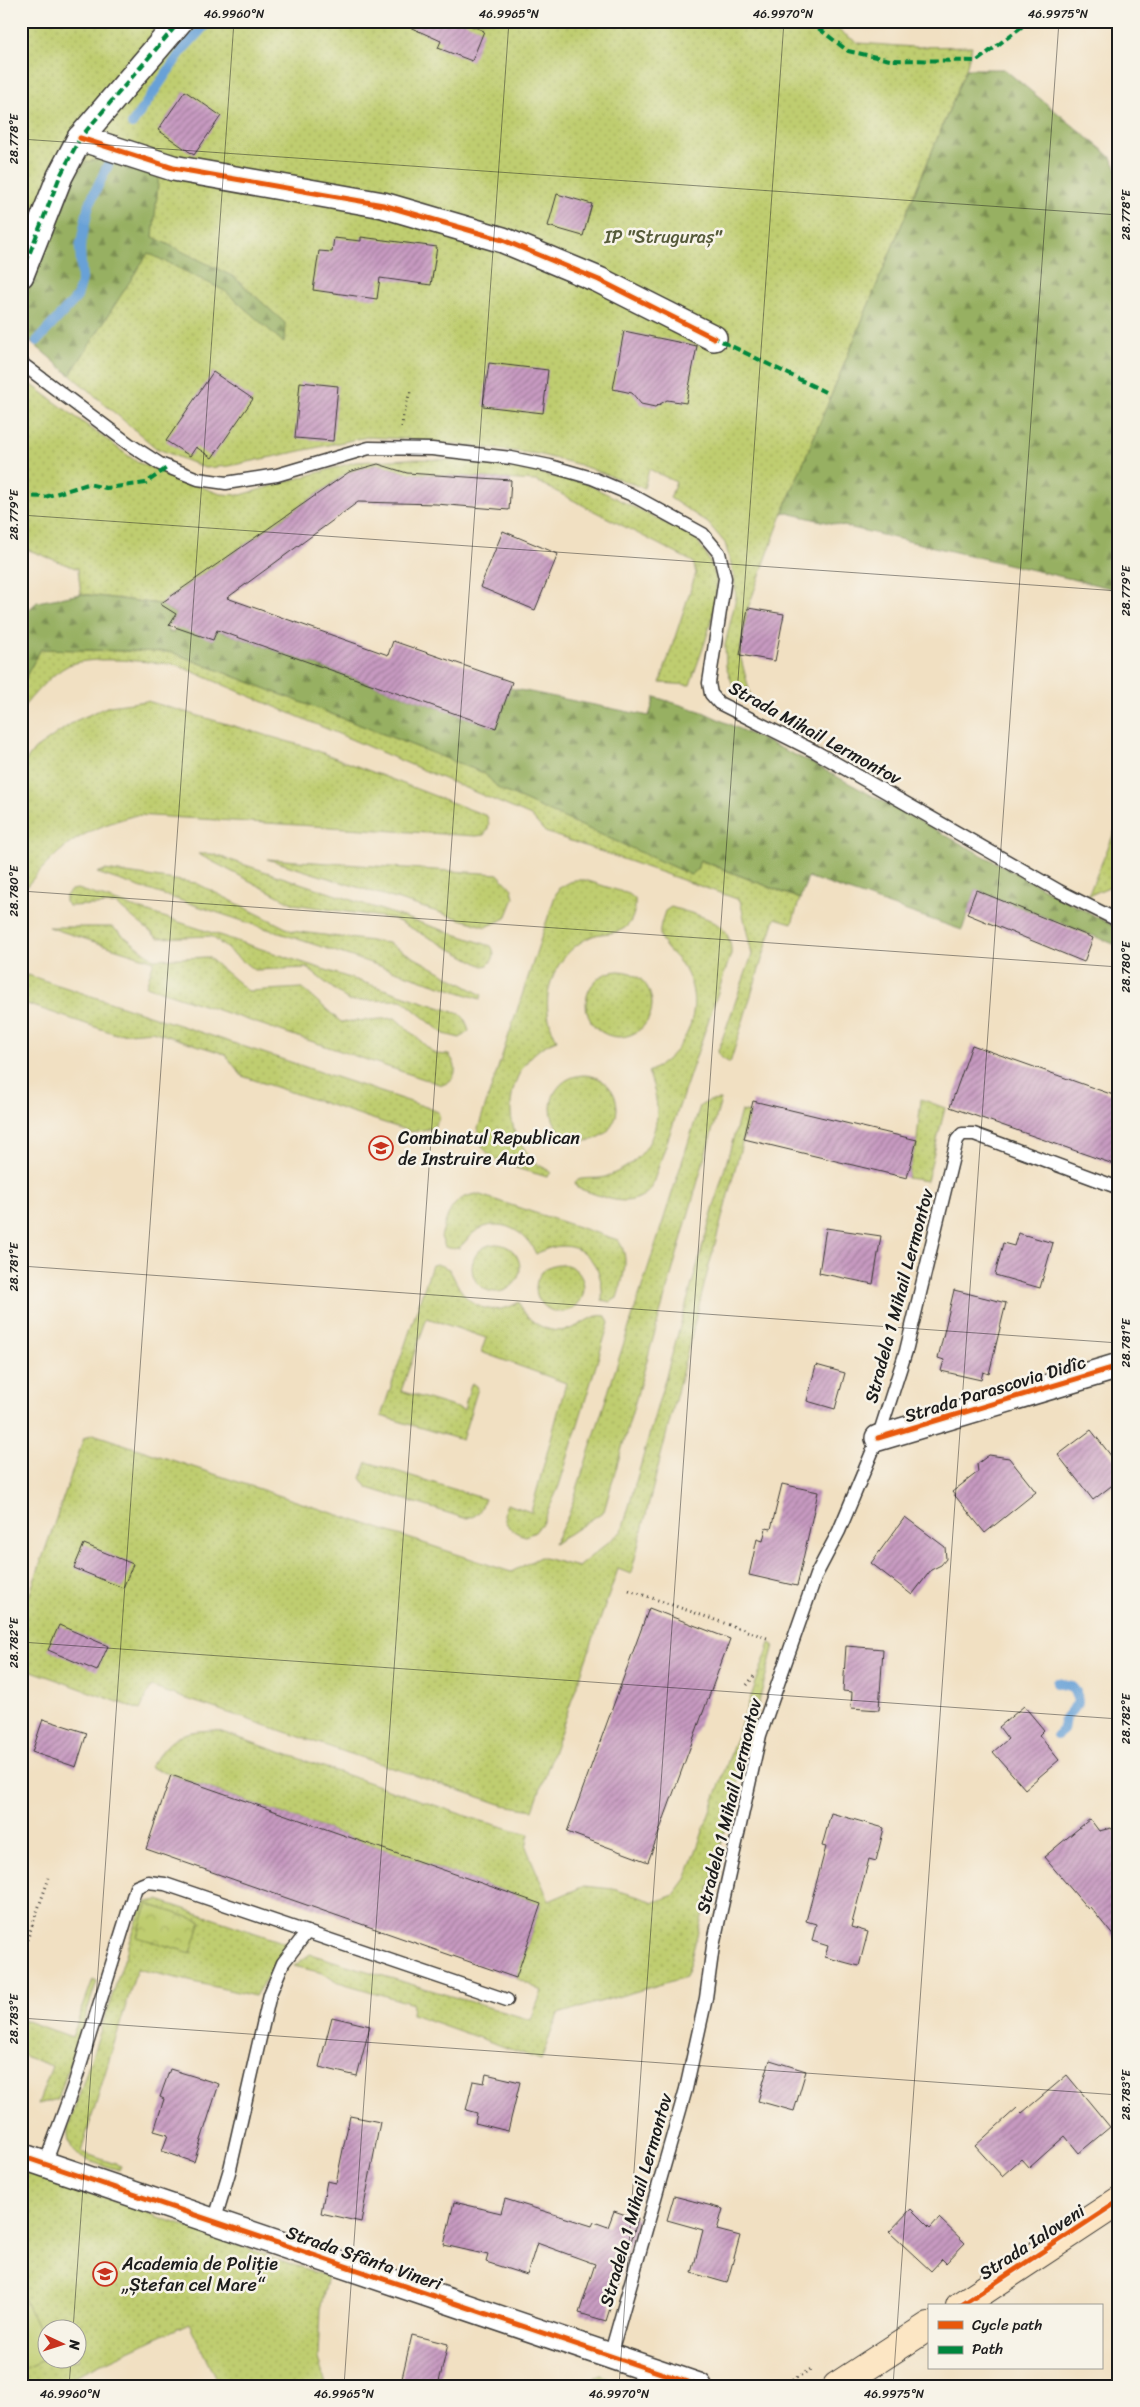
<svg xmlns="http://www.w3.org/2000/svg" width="1140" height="2407" font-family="Sriracha,sans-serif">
<defs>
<pattern id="grass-dots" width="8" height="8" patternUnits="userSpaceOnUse" patternTransform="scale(1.25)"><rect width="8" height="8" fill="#bfcd6f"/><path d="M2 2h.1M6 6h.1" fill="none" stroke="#a4af60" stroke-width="1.8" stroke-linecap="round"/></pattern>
<pattern id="forest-firs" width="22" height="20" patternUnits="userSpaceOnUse" patternTransform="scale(1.25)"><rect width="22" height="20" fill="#97b062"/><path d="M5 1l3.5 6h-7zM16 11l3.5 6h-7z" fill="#7a8e50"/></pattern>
<pattern id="park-crowns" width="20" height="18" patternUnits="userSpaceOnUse" patternTransform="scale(1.25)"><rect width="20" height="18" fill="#bfcd6f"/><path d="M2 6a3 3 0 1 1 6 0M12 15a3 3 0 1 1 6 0" fill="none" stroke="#a4af60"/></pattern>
<pattern id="building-hatch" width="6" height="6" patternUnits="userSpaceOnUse" patternTransform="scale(1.25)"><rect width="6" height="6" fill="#c79ac1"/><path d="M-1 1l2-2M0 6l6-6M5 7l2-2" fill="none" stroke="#a17d9c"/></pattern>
</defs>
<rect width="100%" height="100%" fill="#f7f3e8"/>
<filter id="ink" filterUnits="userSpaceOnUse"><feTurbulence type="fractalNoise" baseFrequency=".02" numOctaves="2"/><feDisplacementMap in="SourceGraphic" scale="10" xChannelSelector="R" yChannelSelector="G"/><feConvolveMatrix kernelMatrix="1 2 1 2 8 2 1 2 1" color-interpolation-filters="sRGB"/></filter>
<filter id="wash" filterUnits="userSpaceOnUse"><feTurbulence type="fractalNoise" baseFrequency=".0096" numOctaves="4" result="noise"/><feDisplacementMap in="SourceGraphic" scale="20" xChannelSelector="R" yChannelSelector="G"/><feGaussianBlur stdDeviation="1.12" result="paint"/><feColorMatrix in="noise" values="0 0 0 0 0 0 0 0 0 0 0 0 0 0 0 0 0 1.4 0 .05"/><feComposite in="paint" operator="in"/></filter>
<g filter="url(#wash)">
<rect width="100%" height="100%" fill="#f1e0c2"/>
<g fill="url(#grass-dots)" stroke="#6e7446" fill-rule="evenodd">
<polygon points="21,21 824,21 858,43 914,47 972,46 966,69 783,512 748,608 740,655 752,701 736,693 726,667 725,645 736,598 734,575 725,543 708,523 670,498 676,482 649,469 644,488 577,464 537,454 406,439 367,437 229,466 205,468 156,448 21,333"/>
<path d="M21 377 137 462 220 494 241 495 355 462 408 459 456 460 519 469 585 483 696 538C703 550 714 566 716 580 719 611 700 655 690 685L660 683 696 573 693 562 536 481 407 473 378 464 349 472 160 604 81 594 78 569 21 547Z"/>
<path d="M41 649 171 652 484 773 500 789 691 874 697 870 699 860 800 899 792 923 775 918 730 1063 720 1057 718 1051 752 955 740 900 545 832 531 816 177 665C151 662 93 655 69 665 51 674 33 695 21 710V685Z"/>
<path d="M147 701 310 748 487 816C490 824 489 828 484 835L476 836 136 815C78 831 59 847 21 893V767L35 749 75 721 109 706Z"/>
<polygon points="1119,821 1119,870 1111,886 1088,896"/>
<path d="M198 854H212L491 946C496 954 494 959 488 965L483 966 394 919 294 904Z"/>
<polygon points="267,859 498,874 512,889 514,898 506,918 486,927"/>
<polygon points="105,870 196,883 292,931 388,943 482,995 480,999 97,873"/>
<path d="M574 880H585L629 894 635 899C636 908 633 924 623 929 614 935 600 932 590 937 551 956 536 1003 557 1040 516 1054 498 1108 521 1144 526 1152 532 1159 539 1165 543 1168 548 1169 551 1173L547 1177C520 1168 477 1164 478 1128L555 896 559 888Z"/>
<polygon points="78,889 460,1014 465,1019 469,1031 460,1038 444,1034 402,1000 349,1001 307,968 254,970 211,936 158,938 116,904 69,906 65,902 65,897 71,890"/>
<path d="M671 907C697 916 733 919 731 954L651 1189C629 1212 603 1196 577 1188L575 1182C582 1176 595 1180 605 1177 654 1160 668 1118 648 1072 687 1054 707 1006 684 968 678 958 667 951 662 941 657 931 662 921 665 911Z"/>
<path d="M48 927H112L154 959 208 957 248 991 302 988 341 1022 395 1018 435 1054 449 1055C459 1067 457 1080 442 1085L146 986 154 961Z"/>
<circle cx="619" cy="1004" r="33"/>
<polygon points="28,975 429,1108 438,1112 440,1118 433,1128 412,1132 242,1076 225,1054 152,1031 116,1034 24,1003 21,1002 21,976"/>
<circle cx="584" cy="1108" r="33"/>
<polygon points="921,1099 945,1108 927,1181 907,1178 917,1140"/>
<polygon points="721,1100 604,1511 554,1544 569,1514 700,1106 709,1101"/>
<polygon points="741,1111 750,1113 708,1270 631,1574 618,1569 533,1810 503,1805 151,1687 140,1710 21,1667 21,1619 84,1438 93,1434 511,1572 540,1557 578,1567 622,1531"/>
<path d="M477 1194 618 1240C631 1258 623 1278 617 1298L610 1302 602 1300C605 1259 574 1232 536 1254 526 1231 500 1216 476 1231 469 1235 466 1242 460 1247 456 1250 449 1248 445 1247L441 1237C447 1216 451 1197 477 1194Z"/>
<circle cx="496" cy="1268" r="24"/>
<circle cx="560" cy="1288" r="24"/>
<path d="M437 1264 449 1269C454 1277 457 1286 463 1293 477 1312 500 1314 519 1302 525 1321 549 1336 570 1329 583 1325 592 1313 606 1316L609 1323 559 1486 543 1522 535 1532 526 1536C511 1533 498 1520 507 1504L531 1512 566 1383 481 1352 486 1338 427 1318 401 1391 464 1410 470 1387 472 1384 476 1385 478 1388 462 1440 381 1416 432 1265Z"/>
<path d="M367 1462 485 1499C480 1511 478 1518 464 1518L368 1488 361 1478Z"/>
<path d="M770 1643 774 1645 686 1977 558 2014 541 2060 412 2014 413 2004 335 1981 323 1973 294 1966 310 1954 531 2020 542 1991 516 1978 541 1904 149 1767C173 1737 176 1731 216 1730L478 1820 529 1834 526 1847 549 1901 584 1886 613 1889 655 1902 674 1895 686 1879Z"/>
<path d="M158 1900 288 1944 255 1996 137 1969 81 2152 121 2166 119 2170C94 2162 66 2161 68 2128L143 1903Z"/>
<polygon points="93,1979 97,1981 58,2099 38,2104 52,2066 21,2055 21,2019 72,2037"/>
<path d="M21 2168 328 2277 320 2309 318 2359 327 2386H219L189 2323 53 2386H21ZM48 2330H78V2360H48Z"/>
<polygon points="601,2376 633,2386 593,2386 589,2381"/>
</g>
<g fill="url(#forest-firs)" stroke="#5a663f">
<polygon points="966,69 1004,69 1110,156 1119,172 1119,590 783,512"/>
<polygon points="100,159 159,173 153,237 234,277 285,323 284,343 225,291 148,253 70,375 21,333 21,310 76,176 86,162"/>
<polygon points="81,594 160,604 176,614 166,628 172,633 181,621 213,640 217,630 496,728 510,688 649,716 655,697 703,712 808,761 1119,929 1119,946 976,890 962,930 808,877 800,899 700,860 697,870 691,875 499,789 484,773 171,652 41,649 21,685 21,617 37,602"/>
</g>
<polygon fill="url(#park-crowns)" stroke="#6e7446" points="147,1904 201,1921 191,1953 137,1937"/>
<polygon fill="#bfcd6f" stroke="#6e7446" points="21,2292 48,2350 47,2358 21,2370"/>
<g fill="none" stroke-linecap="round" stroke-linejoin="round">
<g stroke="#67a1d7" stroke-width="10">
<polyline points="132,124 183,49 209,21"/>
<polyline points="37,341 77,297 82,279 80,248 89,204 108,165"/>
<polyline points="1057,1735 1063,1730 1065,1718 1078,1703 1076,1692 1071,1686 1057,1683"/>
</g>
</g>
<g id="blocks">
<g fill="url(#building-hatch)">
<polygon points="396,21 461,21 484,31 472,61 438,48 441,41"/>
<polygon points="185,91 221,116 194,155 158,130"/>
<polygon points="557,194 592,204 583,236 548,226"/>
<polygon points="361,237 437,247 431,285 380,278 377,299 313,290 319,251 332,252 334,238 361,241"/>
<polygon points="624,331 697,346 686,403 667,400 655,407 641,404 632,393 613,389"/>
<polygon points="489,363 548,370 543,413 483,406"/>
<polygon points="213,372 253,399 212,458 196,447 190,456 166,441"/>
<polygon points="300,382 338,386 333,441 295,438"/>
<polygon points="378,464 407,473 511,480 509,510 436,504 358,502 227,598 388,655 393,641 512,682 496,728 217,630 213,640 169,625 176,614 160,604 349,472"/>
<polygon points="503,531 558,554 535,610 480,587"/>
<polygon points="748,608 784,614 775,661 740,655"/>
<polygon points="976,890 1093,938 1084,962 967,914"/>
<polygon points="972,1045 1119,1097 1119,1166 950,1107"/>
<polygon points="753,1101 917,1140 907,1178 744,1139"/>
<polygon points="826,1228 881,1236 873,1284 819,1273"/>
<polygon points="1018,1233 1053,1243 1040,1288 995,1275 1003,1243 1014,1246"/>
<polygon points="954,1290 1006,1303 989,1374 983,1372 981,1380 941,1371 944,1360 938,1358"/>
<polygon points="816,1365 845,1373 835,1409 807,1401"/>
<polygon points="1091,1430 1119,1466 1119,1480 1093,1500 1058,1455"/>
<polygon points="989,1455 1009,1458 1036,1492 985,1533 952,1492 978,1472 977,1464"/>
<polygon points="782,1484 818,1492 797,1586 749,1575 757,1539 763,1541 766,1528 771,1529"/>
<polygon points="905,1517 945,1547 946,1559 941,1565 931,1570 912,1595 871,1563"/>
<polygon points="84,1544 133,1564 123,1588 74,1568"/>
<polygon points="649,1608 730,1639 648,1862 567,1832"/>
<polygon points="59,1625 108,1646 97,1671 48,1650"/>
<polygon points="846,1646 883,1649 879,1710 851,1708 852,1692 843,1691"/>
<polygon points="1024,1706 1044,1730 1039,1735 1059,1760 1025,1789 993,1752 1008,1739 999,1727"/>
<polygon points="43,1719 87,1733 76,1767 32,1752"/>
<polygon points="171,1775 541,1904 516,1978 146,1849"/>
<polygon points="831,1813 884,1828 876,1861 869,1859 851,1927 868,1932 859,1966 825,1957 828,1946 812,1941 816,1924 806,1921 826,1847 822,1846"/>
<polygon points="1090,1819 1099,1831 1111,1828 1119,1837 1119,1943 1090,1907 1088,1909 1044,1857"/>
<polygon points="332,2017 370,2026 357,2076 319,2067"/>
<polygon points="770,2060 806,2071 794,2111 758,2101"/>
<polygon points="170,2069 219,2084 194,2162 162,2151 168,2135 154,2131 164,2099 160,2097"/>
<polygon points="486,2074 520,2082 508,2131 475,2123 477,2113 466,2110 473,2081 484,2083"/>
<polygon points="1067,2075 1110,2127 1079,2153 1065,2136 1029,2168 1021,2159 1002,2176 975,2146 1017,2108 1022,2113"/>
<polygon points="350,2116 380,2122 361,2222 321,2213 327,2181 336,2183"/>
<polygon points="674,2196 723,2209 717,2230 740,2236 727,2283 692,2273 703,2230 667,2220"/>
<polygon points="505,2199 592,2226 594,2222 608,2227 614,2211 638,2219 606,2321 579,2313 595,2264 537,2243 527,2275 486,2262 488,2255 444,2245 454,2202 501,2213"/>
<polygon points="911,2209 930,2228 939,2218 965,2243 946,2263 942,2259 931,2271 889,2232"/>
<polygon points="412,2335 448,2344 438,2386 400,2386"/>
</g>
</g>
</g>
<g filter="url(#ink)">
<use href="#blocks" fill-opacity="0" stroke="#3c3935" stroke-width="1"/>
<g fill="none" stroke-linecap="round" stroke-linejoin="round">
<g stroke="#3c3935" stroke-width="15">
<g id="lane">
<polyline points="21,363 129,444 160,464 198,479 226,483 277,475 369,448 432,449 511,458 550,466 592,478 630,494 703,534 719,553 725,578 709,683 711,694 719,703 816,752 1059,891 1119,921"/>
<polyline points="45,2164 75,2082 136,1887 148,1882 165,1884 507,2000"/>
<polyline points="214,2222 230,2169 270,1994 283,1963 307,1932"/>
<polyline points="610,2356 686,2089 706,1998 713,1946 760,1735 816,1575 839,1531 878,1438 906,1351 957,1140 962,1134 974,1134 1119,1188"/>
</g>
</g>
<g stroke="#3c3935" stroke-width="28">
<g id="street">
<polyline points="80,138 173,168 383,205 503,240 599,280 714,338"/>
<polyline points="21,275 60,176 80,138 180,21"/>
<polyline points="878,1438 1119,1366"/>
<polyline points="21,2156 699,2386"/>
</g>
</g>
<g stroke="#3c3935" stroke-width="30">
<g id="secondary">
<polyline points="960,2306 1119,2201"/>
<polyline points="837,2386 929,2326"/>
</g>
</g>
<g stroke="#3c3935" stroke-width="3" stroke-dasharray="1 4" stroke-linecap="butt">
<polyline points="402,427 403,415 411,389"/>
<polyline points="629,1590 767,1638 766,1641"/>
<polyline points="747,1685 754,1676"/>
<polyline points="22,1954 49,1878"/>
<polyline points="21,2380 24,2386"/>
<polyline points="788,2383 811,2369"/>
</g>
<use href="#lane" stroke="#fff" stroke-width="12"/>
<use href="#street" stroke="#fff" stroke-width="25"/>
<use href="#secondary" stroke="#fce6c4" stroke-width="28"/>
<g stroke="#00873e" stroke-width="4" stroke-dasharray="8 4" stroke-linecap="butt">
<polyline points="809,21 848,51 890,60 977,61 1029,21"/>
<polyline points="21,275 60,176 80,138 180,21"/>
<polyline points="711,336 825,392"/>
<polyline points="21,496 45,497 88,484 106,488 146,483 168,467"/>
</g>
<g stroke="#f7f3e8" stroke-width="8">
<g id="cycleway">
<polyline points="80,138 173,168 383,205 503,240 599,280 714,338"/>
<polyline points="878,1438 1119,1366"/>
<polyline points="21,2156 699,2386"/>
<polyline points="960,2306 1119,2201"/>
</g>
</g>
<use href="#cycleway" stroke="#e8590c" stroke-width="5"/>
</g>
</g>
<path fill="none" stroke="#1c1c1c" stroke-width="1" stroke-opacity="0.45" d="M21 139 1119 215M21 515 1119 591M21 891 1119 967M21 1266 1119 1343M21 1642 1119 1719M21 2018 1119 2095M73 2330 234 21M69 2386 71 2360M344 2386 509 21M619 2386 784 21M893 2386 1059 21"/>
<defs>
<g id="school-ring" transform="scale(1.25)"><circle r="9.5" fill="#f7f3e8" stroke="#c8321e" stroke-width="1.5"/><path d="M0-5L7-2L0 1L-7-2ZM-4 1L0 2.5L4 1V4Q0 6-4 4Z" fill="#c8321e"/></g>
<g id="university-ring" transform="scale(1.25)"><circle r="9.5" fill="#f7f3e8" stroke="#c8321e" stroke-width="1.5"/><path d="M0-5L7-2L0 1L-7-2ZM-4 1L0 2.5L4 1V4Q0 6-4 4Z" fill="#c8321e"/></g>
</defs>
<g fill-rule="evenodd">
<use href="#school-ring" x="381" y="1148"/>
<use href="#university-ring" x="105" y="2274"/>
</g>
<g text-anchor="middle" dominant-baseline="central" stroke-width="5" stroke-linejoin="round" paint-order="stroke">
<g font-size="18" fill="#555a39" stroke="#f7f3e8">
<text x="663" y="237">IP "Struguraș"</text>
</g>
<g font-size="18" fill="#1c1c1c" stroke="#f7f3e8">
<text transform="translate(815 733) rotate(29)">Strada Mihail Lermontov</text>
<text transform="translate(899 1296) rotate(-75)">Stradela 1 Mihail Lermontov</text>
<text transform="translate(995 1389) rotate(-17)">Strada Parascovia Didîc</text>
<text transform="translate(729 1806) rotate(-76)">Stradela 1 Mihail Lermontov</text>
<text transform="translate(636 2200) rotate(-74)">Stradela 1 Mihail Lermontov</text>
<text transform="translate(1032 2242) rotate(-33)">Strada Ialoveni</text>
<text transform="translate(364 2258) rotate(19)">Strada Sfânta Vineri</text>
</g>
<g font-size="18" fill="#1c1c1c" stroke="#f7f3e8" text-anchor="start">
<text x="398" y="1138">Combinatul Republican<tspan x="398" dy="21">de Instruire Auto</tspan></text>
<text x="122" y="2264">Academia de Poliție<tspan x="122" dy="21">„Ștefan cel Mare“</tspan></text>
</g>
</g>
<rect width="1140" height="2407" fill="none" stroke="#f7f3e8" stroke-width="55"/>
<rect x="928" y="2304" width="175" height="65" fill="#f7f3e8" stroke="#9f9d96"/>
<rect x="938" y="2321" width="25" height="8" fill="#e8590c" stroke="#9f9d96"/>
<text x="972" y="2330" font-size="15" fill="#1c1c1c">Cycle path</text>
<rect x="938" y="2346" width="25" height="8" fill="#00873e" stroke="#9f9d96"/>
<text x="972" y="2354" font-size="15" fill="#1c1c1c">Path</text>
<g transform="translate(62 2344) rotate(94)"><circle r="24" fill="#f7f3e8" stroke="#9f9d96"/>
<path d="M0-4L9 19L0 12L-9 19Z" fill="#c8321e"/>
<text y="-8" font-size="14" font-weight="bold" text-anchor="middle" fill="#1c1c1c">N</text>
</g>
<rect x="28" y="28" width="1084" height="2352" fill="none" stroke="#1c1c1c" stroke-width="2"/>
<g font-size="12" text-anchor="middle" fill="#1c1c1c">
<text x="234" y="18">46.9960°N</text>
<text x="509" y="18">46.9965°N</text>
<text x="783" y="18">46.9970°N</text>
<text x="1058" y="18">46.9975°N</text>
<text transform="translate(14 139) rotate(-90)" y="4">28.778°E</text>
<text transform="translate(1126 215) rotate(-90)" y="4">28.778°E</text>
<text transform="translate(14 515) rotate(-90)" y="4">28.779°E</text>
<text transform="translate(1126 591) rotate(-90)" y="4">28.779°E</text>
<text transform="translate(14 891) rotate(-90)" y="4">28.780°E</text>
<text transform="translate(1126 967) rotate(-90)" y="4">28.780°E</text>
<text transform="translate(14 1267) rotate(-90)" y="4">28.781°E</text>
<text transform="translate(1126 1343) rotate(-90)" y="4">28.781°E</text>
<text transform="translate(14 1643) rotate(-90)" y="4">28.782°E</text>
<text transform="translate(1126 1719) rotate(-90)" y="4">28.782°E</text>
<text transform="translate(14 2019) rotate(-90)" y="4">28.783°E</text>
<text transform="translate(1126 2095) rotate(-90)" y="4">28.783°E</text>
<text x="70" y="2398">46.9960°N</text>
<text x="344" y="2398">46.9965°N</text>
<text x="619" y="2398">46.9970°N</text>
<text x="894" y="2398">46.9975°N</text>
</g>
</svg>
